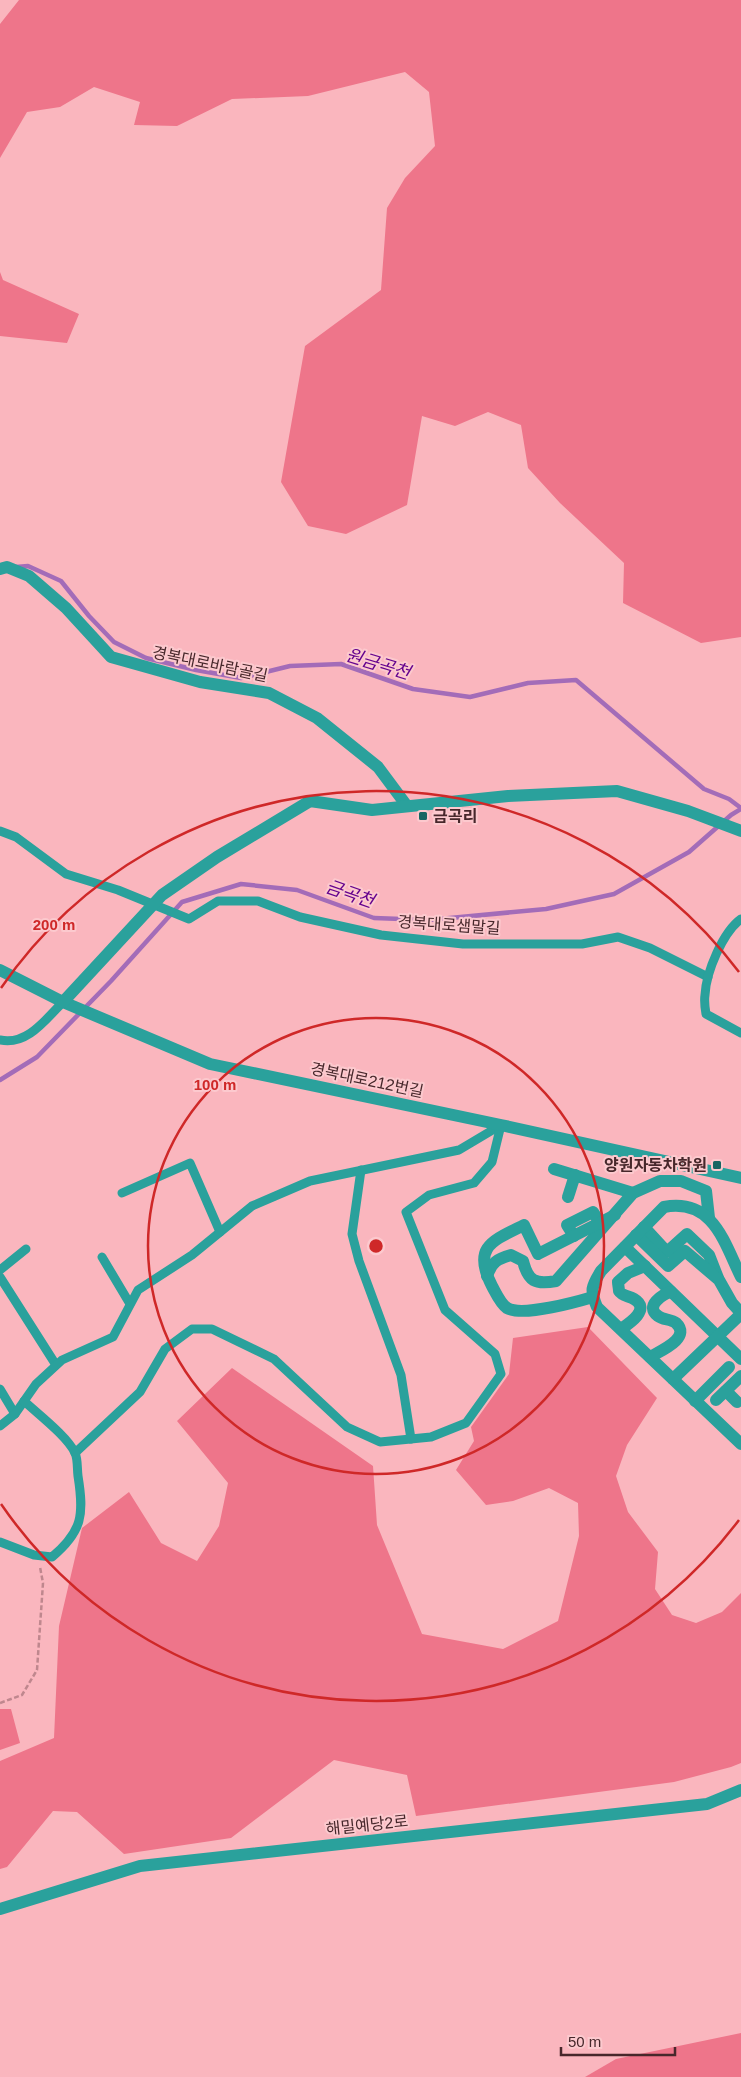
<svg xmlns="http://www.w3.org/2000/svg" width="741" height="2077" font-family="Arial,'Noto Sans KR',sans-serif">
<rect width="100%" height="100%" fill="#fab6be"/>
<g fill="#ee758a">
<polygon points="19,0 741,0 741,637 701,643 623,603 624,563 560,503 528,468 521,425 488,412 455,426 422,416 407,505 346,534 308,526 281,482 305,346 381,290 387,208 405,178 435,146 429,92 405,72 308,96 232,99 177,126 134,125 140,102 94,87 60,107 27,112 0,158 0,24"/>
<polygon points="0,272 3,280 79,314 67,343 0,336"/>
<polygon points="588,1327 657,1398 627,1445 616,1476 628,1512 658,1552 655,1589 672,1615 696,1623 722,1612 741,1593 741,1763 731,1767 674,1782 416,1816 407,1775 334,1760 231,1838 124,1854 77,1812 53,1811 7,1867 0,1869 0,1761 54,1738 59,1626 82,1528 129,1492 161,1543 197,1561 219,1526 228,1483 177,1421 232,1368 373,1466 377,1525 422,1634 503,1649 558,1621 579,1536 578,1503 549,1488 513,1501 486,1505 456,1470 474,1441 471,1427 509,1374 513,1338"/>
<polygon points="0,1709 11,1709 20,1743 0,1750"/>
<polygon points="741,2033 741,2077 585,2077 616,2059"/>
</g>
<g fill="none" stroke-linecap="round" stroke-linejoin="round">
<g stroke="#a36cb8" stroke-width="4.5">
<polyline points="16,567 28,566 61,581 89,616 114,642 146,658 196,670 241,678 290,666 341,664 413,689 470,697 528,683 576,680 704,789 729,799 741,808"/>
<polyline points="0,1080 37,1057 111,981 182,902 241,884 297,890 374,918 429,920 546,909 614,894 689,852 731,815 741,809"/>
</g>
<polyline stroke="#bf878e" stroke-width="2.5" stroke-dasharray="5 2.5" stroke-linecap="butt" points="0,1703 22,1695 37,1670 43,1583 40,1567"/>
<g stroke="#2aa19c" stroke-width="9">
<polyline points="0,831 16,837 66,874 118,890 189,919 218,901 258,901 300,917 381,935 463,944 582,944 618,937 650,948 708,977"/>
<path d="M741 919C723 932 706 972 705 995 704 1001 705 1008 706 1014L741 1033"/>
<path d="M0 1040C27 1046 46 1019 63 1002"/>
<polyline points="361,1170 352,1234 359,1261 401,1375 411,1439"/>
<polyline points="122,1193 190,1163 220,1232"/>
<polyline points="102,1257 130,1304"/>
<polyline points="0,1270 26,1249"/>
<polyline points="0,1277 56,1365"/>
<polyline points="0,1389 15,1414"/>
<polyline points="0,1426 15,1414 36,1384 62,1360 113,1337 138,1290 192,1255 252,1206 310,1181 459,1150 501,1125"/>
<polyline points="75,1453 140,1392 165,1349 192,1329 212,1329 274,1359 347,1427 380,1442 431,1437 466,1423 501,1374 495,1354 445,1310 406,1212 429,1195 474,1183 492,1162 501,1125"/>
<path d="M0 1542 34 1555 52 1557C83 1531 84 1514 78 1476 77 1469 78 1459 75 1453 68 1437 38 1414 24 1401"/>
</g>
<g stroke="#2aa19c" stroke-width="12">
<polyline points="0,569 7,567 29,576 66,608 111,657 200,682 269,693 317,718 378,767 407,806"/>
<polyline points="0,970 63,1002 210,1064 501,1125 741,1178"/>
<polyline points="63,1002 162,895 217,857 310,801 372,810 508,796 617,791 688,811 741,831"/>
<polyline points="554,1169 633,1193"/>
<polyline points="568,1197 575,1175"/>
<polyline points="644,1227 667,1252 687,1234 709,1255 718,1278"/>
<polyline points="636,1235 668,1266 685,1251 719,1280 732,1303 741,1313"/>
<polyline points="574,1236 567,1225 593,1212 600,1223"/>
<polyline points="625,1247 741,1359"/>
<path d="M487 1276C492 1262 497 1259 511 1255L523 1261C528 1281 535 1285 556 1281L633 1193 660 1181H681L706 1191 709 1218"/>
<path d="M741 1277C724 1242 713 1198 664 1207L601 1271C591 1287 590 1290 597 1307L741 1444"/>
<path d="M593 1297C576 1302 522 1317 507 1308 500 1303 496 1293 492 1286 472 1247 492 1241 524 1225L538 1254 615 1215"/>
<path d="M621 1329C630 1323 651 1309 634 1299 629 1296 622 1296 619 1291 619 1289 618 1284 618 1282L628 1273 645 1266"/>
<path d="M650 1357C660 1351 692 1338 676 1323 671 1319 663 1320 658 1316 644 1306 663 1294 671 1292"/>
<polyline points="673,1379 741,1314"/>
<polyline points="726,1391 737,1402"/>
<polyline points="716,1400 741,1376"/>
<polyline points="695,1401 729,1367"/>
<polyline points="0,1909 140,1866 707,1804 741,1790"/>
</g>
</g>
<g fill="none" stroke="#cf2828" stroke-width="2.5">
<circle cx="376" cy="1246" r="228"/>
<path d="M739 1520A455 455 0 0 1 1 1504M1 988A455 455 0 0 1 739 972"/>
</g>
<g fill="#186663" stroke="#fcc9ce" stroke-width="2">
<rect x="418" y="811" width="10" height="10" rx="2.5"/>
<rect x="712" y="1160" width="10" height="10" rx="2.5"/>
</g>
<g text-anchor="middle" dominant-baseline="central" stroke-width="4" stroke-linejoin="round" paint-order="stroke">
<g font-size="16" fill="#47272b" stroke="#fcc9ce">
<text transform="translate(210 664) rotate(12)">경복대로바람골길</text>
<text transform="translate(449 925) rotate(4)">경복대로샘말길</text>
<text transform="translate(367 1080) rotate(12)">경복대로212번길</text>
<text transform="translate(367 1825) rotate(-6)">해밀예당2로</text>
</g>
<g font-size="16" font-weight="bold" fill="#47272b" stroke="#fcc9ce" text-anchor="start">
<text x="433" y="816">금곡리</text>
<text x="707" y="1165" text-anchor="end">양원자동차학원</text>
</g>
<g font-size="18" font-style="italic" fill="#65038e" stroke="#fcc9ce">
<text transform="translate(378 664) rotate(17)">원금곡천</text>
<text transform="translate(350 894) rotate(19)">금곡천</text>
</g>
</g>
<circle cx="376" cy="1246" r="8" fill="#cf2828" stroke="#fcc9ce" stroke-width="2.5"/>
<g font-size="15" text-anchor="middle" font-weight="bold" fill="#cf2828" stroke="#fcc9ce" stroke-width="4" stroke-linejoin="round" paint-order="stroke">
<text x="54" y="930">200 m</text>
<text x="215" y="1090">100 m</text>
</g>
<path d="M561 2047v8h114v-8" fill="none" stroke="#47272b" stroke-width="2.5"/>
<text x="568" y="2047" font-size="15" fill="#47272b" stroke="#fcc9ce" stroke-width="4" paint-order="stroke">50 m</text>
</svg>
